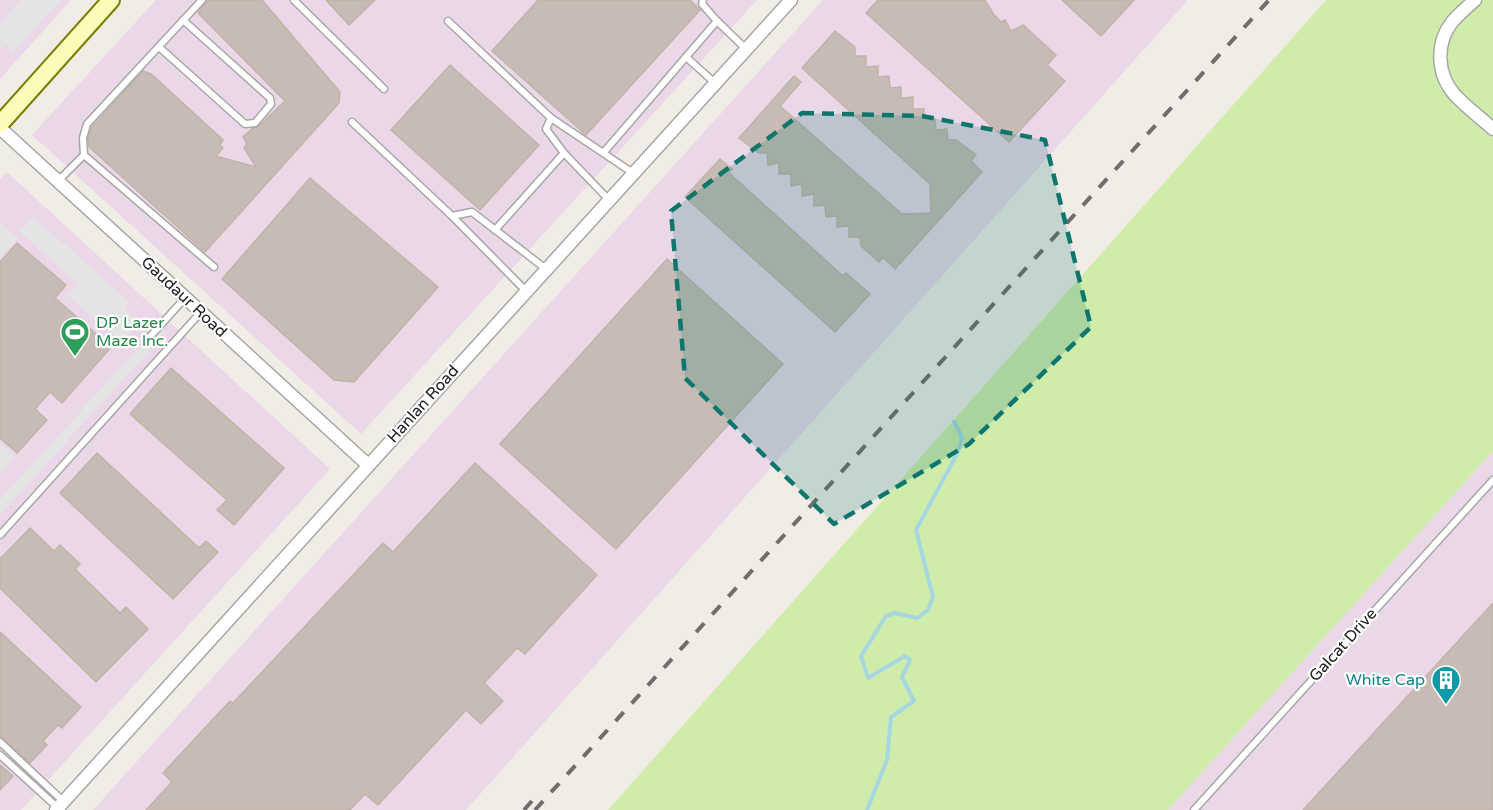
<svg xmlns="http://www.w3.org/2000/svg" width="1493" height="810" font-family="'Varela Round',sans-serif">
<rect width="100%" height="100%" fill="#f1ede6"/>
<g fill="#ead8e8">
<polygon points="0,0 71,0 0,79"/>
<polygon points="156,0 757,0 361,434 32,135"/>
<polygon points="823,0 1188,0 466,810 93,810"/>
<polygon points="7,172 330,469 21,810 0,810 0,179"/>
<polygon points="1493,451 1493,810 1168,810"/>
</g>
<polygon fill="#d0ecab" points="1326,0 1493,0 1493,451 1168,810 608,810"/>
<g fill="#e4e4e4">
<polygon points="20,0 60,0 13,53 6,44 1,51 0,23"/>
<polygon points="33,217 130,302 125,309 139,322 121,342 68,296 78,284 20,232"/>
<polygon points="0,223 18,238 0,258"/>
<polygon points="159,325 166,332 0,515 0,500"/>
<polygon points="0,444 15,457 0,474"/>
</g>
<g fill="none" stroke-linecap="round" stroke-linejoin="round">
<polyline stroke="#a6d7e0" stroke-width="4" points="867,810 887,760 891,717 914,701 902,677 910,660 905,656 868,678 861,656 886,616 895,613 917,618 928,610 933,597 916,530 958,452 962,437 954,422"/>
</g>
<g fill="#c6bcb5" stroke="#c3b2a8" stroke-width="1.5">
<polygon points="207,0 262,0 340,92 339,103 205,252 89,147 88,139 92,127 143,71 151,74 223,140 220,145 223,148 216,156 256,167 244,148 247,144 243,137 253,128 259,126 285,101 198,13"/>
<polygon points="326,0 375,0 349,25"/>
<polygon points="538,0 690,0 700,10 586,135 492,51"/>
<polygon points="878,0 985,0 994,15 1001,22 1005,20 1011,31 1023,25 1056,55 1047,65 1065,81 1009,142 866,13"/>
<polygon points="1062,0 1134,0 1101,36"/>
<polygon points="835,31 855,47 855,56 866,56 866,67 878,66 878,77 889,76 890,88 901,87 901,98 913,97 913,109 924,109 924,119 935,119 936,130 947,129 948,140 956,140 976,155 971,161 982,172 895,269 883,257 879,262 861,246 860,237 849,237 849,226 837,227 837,216 826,217 825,205 814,206 814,194 802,196 802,184 791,186 791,174 779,174 779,163 768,165 767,153 759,153 739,138 794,76 801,82 780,106 902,214 931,213 930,184 802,68"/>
<polygon points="450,65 539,145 480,210 391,130"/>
<polygon points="720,159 732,169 729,173 843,276 846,273 870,294 835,332 685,197"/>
<polygon points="310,178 438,287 354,382 334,380 222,279"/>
<polygon points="17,243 66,285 55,298 111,347 62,403 50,392 35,409 47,420 17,453 0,438 0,262"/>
<polygon points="667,259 783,364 616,549 500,444"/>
<polygon points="171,368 284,468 234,525 217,510 227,500 130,414"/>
<polygon points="97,453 199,548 206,541 218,552 173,599 60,493"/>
<polygon points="475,463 597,575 525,654 517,648 484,683 503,701 481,724 466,710 378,805 365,794 350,810 146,810 172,782 163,773 230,701 233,703 383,543 393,552"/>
<polygon points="30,528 54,551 60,545 80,564 75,569 120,613 126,607 148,629 96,682 0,588 0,559"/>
<polygon points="1493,603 1493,810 1303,810"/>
<polygon points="0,632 81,707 62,728 58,725 43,741 47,745 30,763 0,736"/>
<polygon points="0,765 13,776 0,790"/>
</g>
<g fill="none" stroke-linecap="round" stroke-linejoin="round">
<g stroke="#a7a7a7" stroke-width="9">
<g id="service">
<polyline points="294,0 384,89"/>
<polyline points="703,0 702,4 717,21"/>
<polyline points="448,21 551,118 633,173"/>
<polyline points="159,47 245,124 255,123 271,104 270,98 183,20"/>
<polyline points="686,57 715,83"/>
<polyline points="551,118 546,129 564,153"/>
<polyline points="352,122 452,216 526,291"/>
<polyline points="604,152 717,21 746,49"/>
<polyline points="84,155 214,267"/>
<polyline points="58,181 84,155 83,138 87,124 202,0"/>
<polyline points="452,216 472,212 546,269"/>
<polyline points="495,230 564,153 609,200"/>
<polyline points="147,340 185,298"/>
<polyline points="0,535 201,312"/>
<polyline points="0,742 63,801"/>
<polyline points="0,755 58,808"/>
<polyline points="1194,810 1493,480"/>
</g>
</g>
<g stroke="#a7a7a7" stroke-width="15">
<g id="minor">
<path d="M1475 0C1467 7 1459 14 1452 22 1435 44 1437 75 1455 95 1466 107 1481 118 1493 129"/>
<polyline points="0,128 368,465"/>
<polyline points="56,810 791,0"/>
</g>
</g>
<g stroke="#797e01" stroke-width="20">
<polyline id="secondary" points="0,124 111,0"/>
</g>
<use href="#service" stroke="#fff" stroke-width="6"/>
<use href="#minor" stroke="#fff" stroke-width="12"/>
<use href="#secondary" stroke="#fcfbba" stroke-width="16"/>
<g stroke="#6e6e6e" stroke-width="4" stroke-dasharray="12 12" stroke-linecap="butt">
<polyline points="524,810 538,794"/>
<polyline points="535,810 1269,0"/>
</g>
</g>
<path fill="#0f766e" fill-opacity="0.2" stroke="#0f766e" stroke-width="4.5" stroke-dasharray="12 8" stroke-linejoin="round" d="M802 113 922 116 1045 140 1091 327 969 444 834 524 685 378 671 211Z"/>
<defs>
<g id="stadium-pin" transform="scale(1.5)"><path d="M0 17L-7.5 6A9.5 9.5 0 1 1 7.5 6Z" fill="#2e9e5b" stroke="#fff"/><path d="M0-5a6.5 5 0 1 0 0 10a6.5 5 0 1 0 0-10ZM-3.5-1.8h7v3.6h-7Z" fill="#fff"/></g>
<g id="building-pin" transform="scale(1.5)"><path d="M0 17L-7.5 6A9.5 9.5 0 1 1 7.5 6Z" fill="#0f9aa8" stroke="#fff"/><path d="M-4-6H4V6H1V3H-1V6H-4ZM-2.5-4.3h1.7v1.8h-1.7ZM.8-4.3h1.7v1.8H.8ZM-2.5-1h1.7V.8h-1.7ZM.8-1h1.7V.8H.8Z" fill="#fff"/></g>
</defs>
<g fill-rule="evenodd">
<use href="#stadium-pin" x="75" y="332"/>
<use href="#building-pin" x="1446" y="680"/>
</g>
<g text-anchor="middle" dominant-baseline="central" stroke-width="4.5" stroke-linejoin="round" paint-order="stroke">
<g font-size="16" fill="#202020" stroke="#fff">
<text transform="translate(184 297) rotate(43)">Gaudaur Road</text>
<text transform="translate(423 404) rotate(-48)">Hanlan Road</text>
<text transform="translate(1343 645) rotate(-48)">Galcat Drive</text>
</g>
<g font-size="16" fill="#27864d" stroke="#fff" text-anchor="start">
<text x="96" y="323">DP Lazer<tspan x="96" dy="18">Maze Inc.</tspan></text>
</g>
<g font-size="16" fill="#0d838f" stroke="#fff" text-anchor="end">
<text x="1425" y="680">White Cap</text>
</g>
</g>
</svg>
